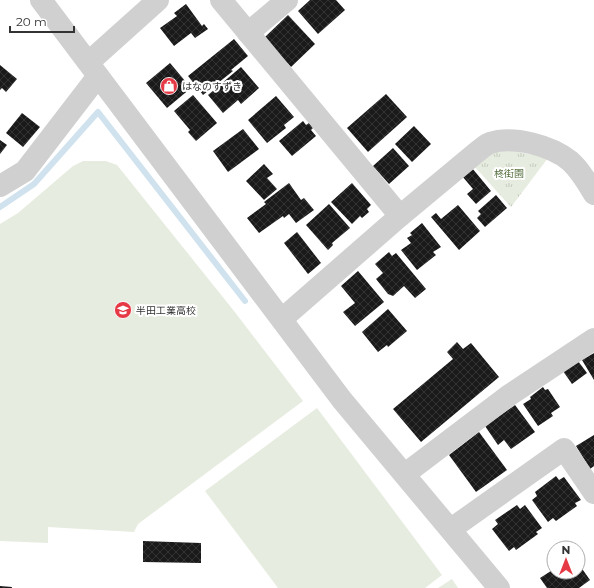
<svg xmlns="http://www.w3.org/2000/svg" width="594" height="588" font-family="Montserrat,'Noto Sans JP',sans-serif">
<defs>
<pattern id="grass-tufts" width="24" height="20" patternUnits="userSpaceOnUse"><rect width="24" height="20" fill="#e6ecdf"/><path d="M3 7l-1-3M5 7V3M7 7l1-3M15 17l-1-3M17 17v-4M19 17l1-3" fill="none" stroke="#c6cbc0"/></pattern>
<pattern id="building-cross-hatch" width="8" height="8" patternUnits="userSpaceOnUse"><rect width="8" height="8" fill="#1a1a1a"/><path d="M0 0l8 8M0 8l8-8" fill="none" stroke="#333"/></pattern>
</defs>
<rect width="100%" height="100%" fill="#fff"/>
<polygon fill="url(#grass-tufts)" points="504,149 548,158 511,207 474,166 493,152"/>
<g fill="#e6ecdf">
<polygon points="83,161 106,161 117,165 234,311 303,401 138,524 134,532 48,527 48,543 0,541 0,224 18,213 73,166"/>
<polygon points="317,408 442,575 425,588 278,588 205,491"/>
<polygon points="452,579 458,588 438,588"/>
</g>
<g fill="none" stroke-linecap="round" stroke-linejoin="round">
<polyline stroke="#cfe2ee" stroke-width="6" points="0,207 34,184 98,112 245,301"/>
</g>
<g fill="url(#building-cross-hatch)">
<polygon points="310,0 336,0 345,10 318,34 298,11"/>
<polygon points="186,4 202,26 204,24 208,29 195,38 191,33 174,46 160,28 177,16 174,13"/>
<polygon points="288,15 315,44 291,67 264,38"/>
<polygon points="234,39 248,56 231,70 233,71 203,95 188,76"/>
<polygon points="170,63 191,88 167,108 146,83"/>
<polygon points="0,65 17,79 6,92 2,88 0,90"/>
<polygon points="241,67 259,88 241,104 238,100 223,113 208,95"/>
<polygon points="386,94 407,117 368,152 347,128"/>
<polygon points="193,95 217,123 196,141 188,132 190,130 174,111"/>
<polygon points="276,96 294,117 284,125 286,128 267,143 248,120"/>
<polygon points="22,113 40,127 23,147 6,133"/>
<polygon points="303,121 306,125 309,123 313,128 311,130 316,136 292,156 279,141"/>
<polygon points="414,126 431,144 412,162 395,144"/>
<polygon points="243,129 259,149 228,172 213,151"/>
<polygon points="0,140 7,145 0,154"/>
<polygon points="393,148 409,166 389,184 373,166"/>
<polygon points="264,164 273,174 267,178 277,189 264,200 246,181"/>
<polygon points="472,168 491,191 476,204 467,194 473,189 462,176"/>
<polygon points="289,183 301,200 304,198 314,210 296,223 289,214 284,218 283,216 259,233 247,218 266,204 264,202"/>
<polygon points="352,183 371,205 367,209 369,212 362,218 360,216 352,224 331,202"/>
<polygon points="496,195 507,208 485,227 477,218 481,214 478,211"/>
<polygon points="329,204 350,228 332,243 333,245 328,250 306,225"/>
<polygon points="458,205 480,231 459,250 431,217 436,213 441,219"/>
<polygon points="422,223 441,247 433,252 436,255 417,270 401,250 411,243 407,238 412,235 410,233"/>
<polygon points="297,232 321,263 308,274 284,243"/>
<polygon points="389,252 392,256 396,253 426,289 415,298 404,286 393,296 388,294 376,279 383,273 375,264"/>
<polygon points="358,271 384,302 355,326 343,312 355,303 341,286"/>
<polygon points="388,309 407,331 388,347 387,345 378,352 362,332"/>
<polygon points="457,342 463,349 471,343 499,377 421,442 393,409 453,359 447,352"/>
<polygon points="594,353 594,380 582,360"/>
<polygon points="578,361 587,373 572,384 563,371"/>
<polygon points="543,387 545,390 548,389 560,407 551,413 553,416 538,426 523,404 531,399 530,397"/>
<polygon points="515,405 535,432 511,449 504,440 498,445 485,426"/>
<polygon points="479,432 507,470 476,492 449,455"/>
<polygon points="594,435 594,466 590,469 576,446"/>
<polygon points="556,476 559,480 564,477 581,500 575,503 577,506 556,521 553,518 548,522 532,500 537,496 535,492"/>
<polygon points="517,505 520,509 525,505 542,528 536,532 538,534 516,550 514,547 509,551 492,529 498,524 495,520"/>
<polygon points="143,541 201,543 201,563 143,562"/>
<polygon points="578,563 590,580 579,588 547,588 540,578 554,569 554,572 578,572"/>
<polygon points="0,586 12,587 12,588 0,588"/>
</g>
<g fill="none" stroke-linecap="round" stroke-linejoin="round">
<g stroke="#d0d0d0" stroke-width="22">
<polyline points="41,0 342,400 499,588"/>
<polyline points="221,0 400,216"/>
<polyline points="248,33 287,0"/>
<polyline points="89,62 158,0"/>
<polyline points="0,186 25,171 98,76"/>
<path d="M282 319 400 216 477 152C481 149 485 145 490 143 513 135 552 146 570 161 580 170 587 182 594 194"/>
<polyline points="405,474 508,396 594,339"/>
<polyline points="451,529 564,449 594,493"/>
</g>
</g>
<defs>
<g id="shop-disc" transform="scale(0.9)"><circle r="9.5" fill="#e63946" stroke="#fff"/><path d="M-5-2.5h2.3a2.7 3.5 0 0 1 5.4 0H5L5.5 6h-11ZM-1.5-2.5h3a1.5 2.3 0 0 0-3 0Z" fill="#fff"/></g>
<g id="school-disc" transform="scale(0.9)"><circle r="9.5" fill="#e63946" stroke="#fff"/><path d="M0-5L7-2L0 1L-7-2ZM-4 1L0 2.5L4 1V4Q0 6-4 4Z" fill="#fff"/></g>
</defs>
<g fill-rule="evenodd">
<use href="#shop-disc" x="169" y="86"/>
<use href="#school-disc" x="123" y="310"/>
</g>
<g text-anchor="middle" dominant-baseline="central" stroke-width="4" stroke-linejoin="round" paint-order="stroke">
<g font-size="10" fill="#333" stroke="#fff" text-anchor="start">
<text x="182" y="86">はなのすずき</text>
<text x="136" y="310">半田工業高校</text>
</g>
<g font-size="10" fill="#56703f" stroke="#fff">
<text x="509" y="173">柊街園</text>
</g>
</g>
<g transform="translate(566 560)"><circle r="19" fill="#ffffff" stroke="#adadad"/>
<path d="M0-3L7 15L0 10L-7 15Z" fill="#e63946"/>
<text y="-6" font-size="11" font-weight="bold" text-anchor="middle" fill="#333333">N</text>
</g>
<path d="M10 26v6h64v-6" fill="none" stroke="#333333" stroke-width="2"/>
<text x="16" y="26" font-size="12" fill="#333333" stroke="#ffffff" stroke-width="3" paint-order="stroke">20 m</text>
</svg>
